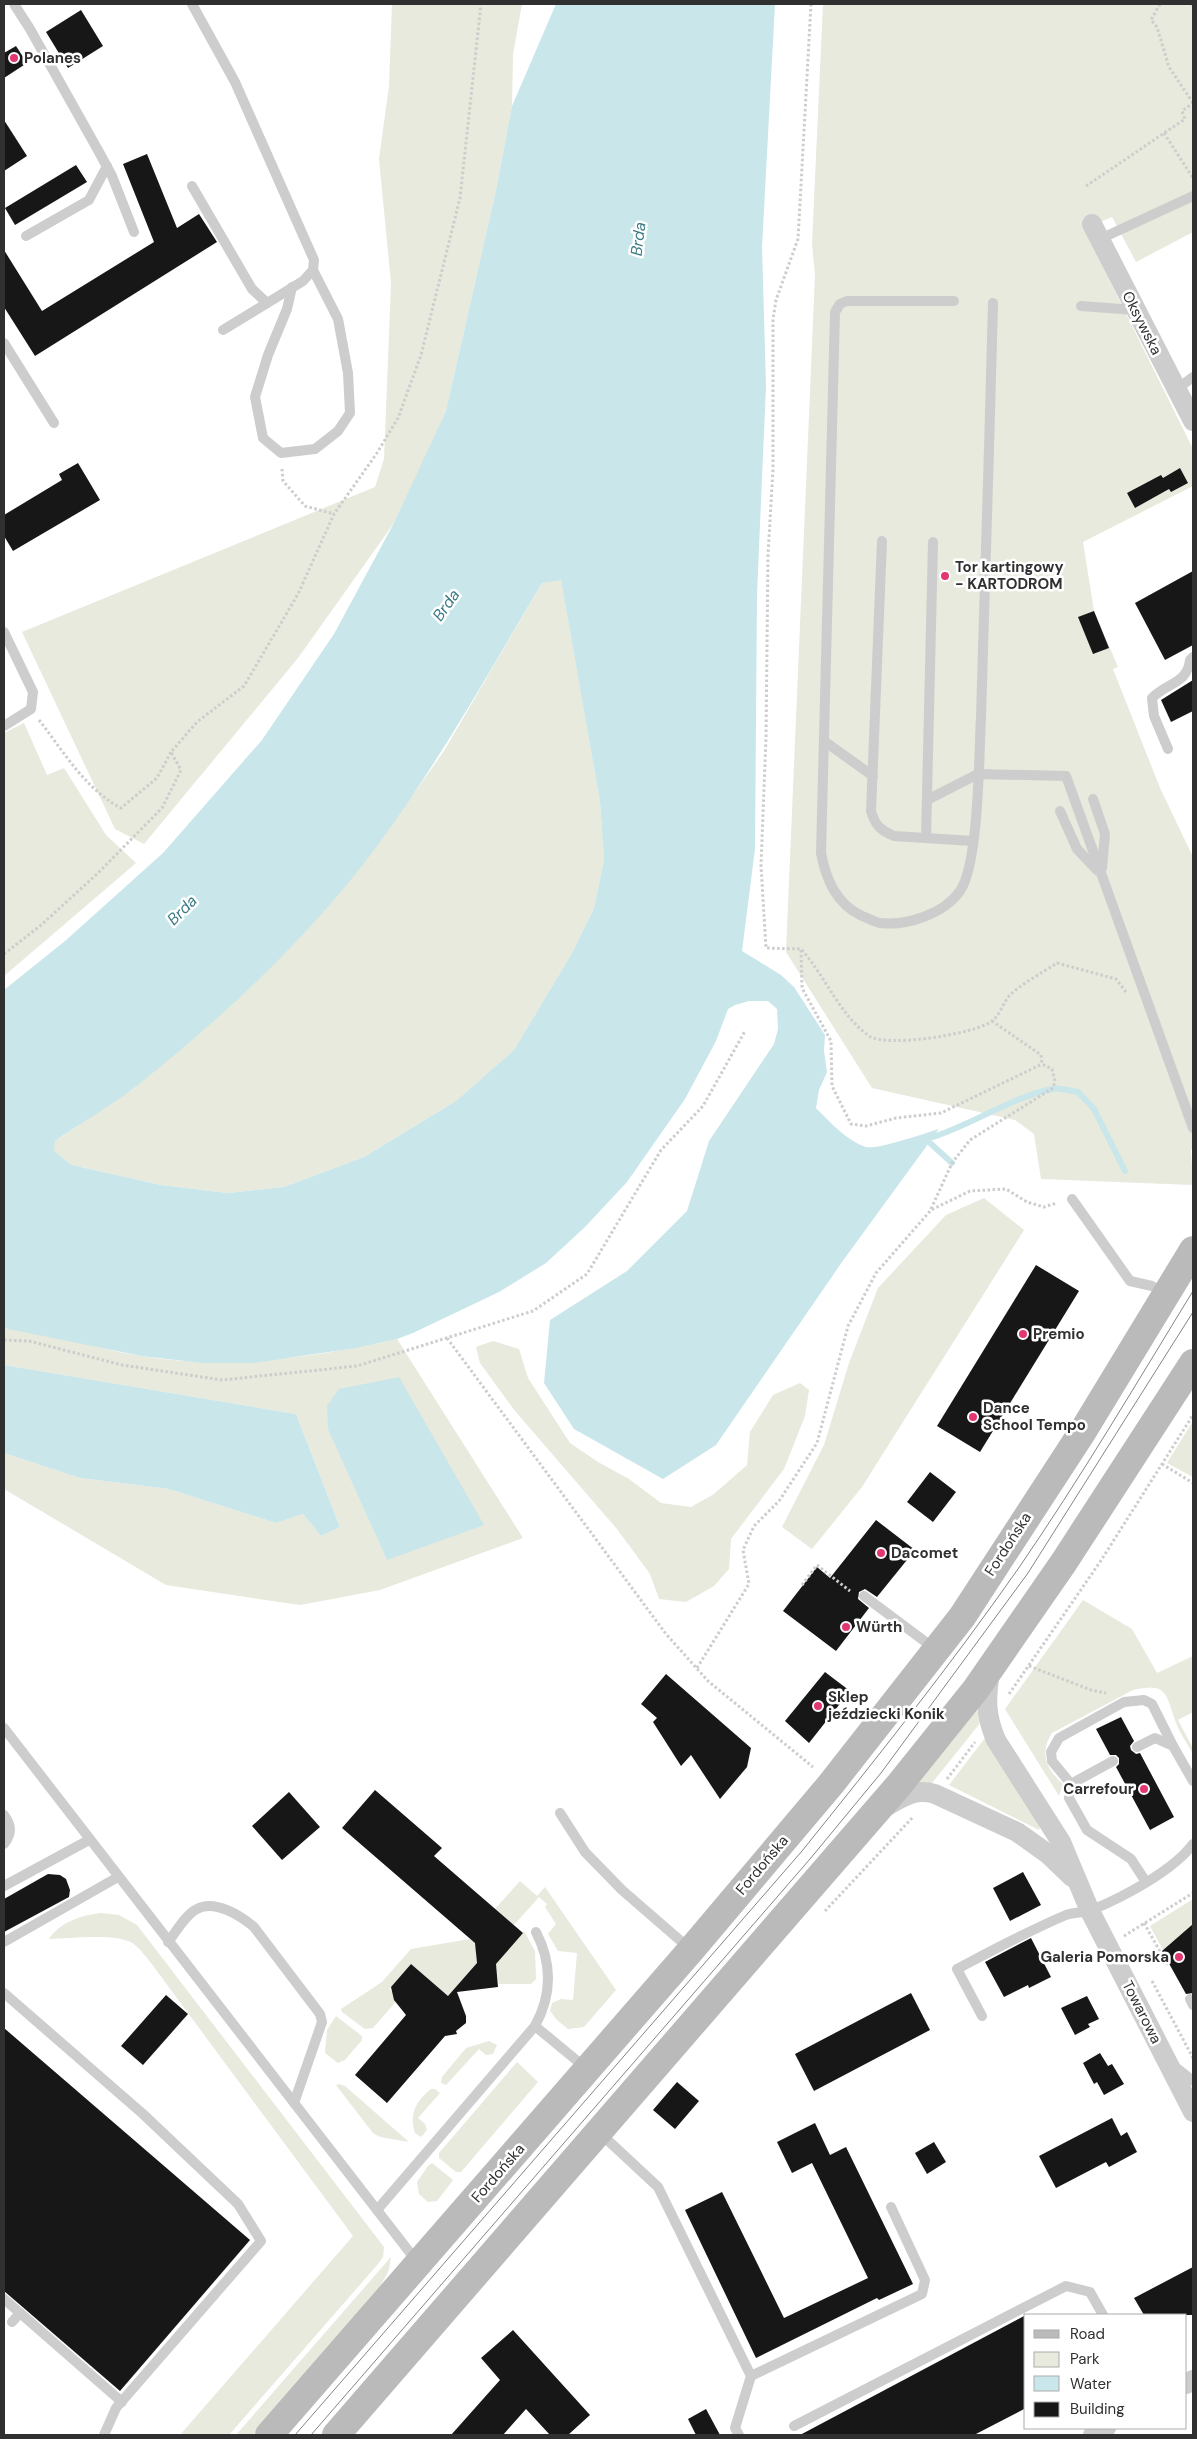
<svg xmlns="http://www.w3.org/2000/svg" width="1197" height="2439" font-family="'DM Sans',sans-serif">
<rect width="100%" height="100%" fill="#fff"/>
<g fill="#e7eadc" fill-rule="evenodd">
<polygon points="392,4 522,4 513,54 512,106 496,190 446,411 421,467 394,523 298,658 144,844 115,829 22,632 375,487 384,459 387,385 391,283 379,159 389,86"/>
<polygon points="823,4 1193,4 1193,232 1136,262 1112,217 1084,229 1193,449 1193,486 1083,542 1094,611 1118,667 1113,669 1160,788 1193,857 1193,1149 1191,1150 1193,1185 1041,1179 1034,1134 1015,1120 872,1088 786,952 815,275 812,244"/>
<polygon points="561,579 600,802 604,860 594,908 572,953 514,1050 456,1101 364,1157 284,1187 228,1193 161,1185 72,1165 53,1151 55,1141 133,1089 376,847 444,751 542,583"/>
<polygon points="24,723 47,775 64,768 106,835 136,863 4,976 4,733"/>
<polygon points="984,1198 1024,1230 862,1487 812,1549 782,1527 824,1445 849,1363 878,1288 946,1215"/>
<path d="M4 1328C50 1332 95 1349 141 1356 227 1370 312 1358 397 1339L523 1538 380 1590 300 1605 166 1585 4 1489V1453L80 1478 169 1489 276 1523 303 1514 321 1536 340 1527 296 1414 4 1365ZM327 1406 387 1560 329 1429Z"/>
<polygon points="493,1341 519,1349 528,1378 570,1443 598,1462 629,1479 661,1503 691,1507 714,1494 747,1465 750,1432 773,1395 800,1383 809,1390 805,1416 784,1469 731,1539 729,1569 714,1586 686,1602 659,1599 650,1574 617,1529 515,1411 480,1363 476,1347"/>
<polygon points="1193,1421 1193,1477 1167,1463"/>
<path d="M1083 1600 1132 1629 1157 1673 1193 1656V1712L1178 1720 1193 1748V1754C1187 1743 1179 1732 1175 1720 1166 1693 1166 1682 1133 1690L1052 1733C1039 1753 1046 1769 1063 1784L1059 1796 1005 1709Z"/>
<polygon points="977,1709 981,1722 932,1783 918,1782"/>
<polygon points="985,1738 1041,1824 1039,1830 949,1785"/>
<polygon points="520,1881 537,1896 545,1887 616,1990 584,2027 568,2029 557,2020 550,2011 552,2003 561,1999 573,2000 577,1953 558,1951 548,1934 556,1924 545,1907 547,1904 539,1897 514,1925 495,1909"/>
<polygon points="1193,1899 1193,1924 1163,1950 1150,1926"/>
<path d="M101 1913 119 1915 137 1925 384 2247 383 2257 378 2264 229 2435H180L353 2236 151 1963C146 1957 141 1950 135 1945 120 1932 70 1939 49 1939 60 1922 82 1915 101 1913Z"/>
<polygon points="524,1931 535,1951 536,1979 531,1984 499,1984 495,1960 497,1962"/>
<polygon points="470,1939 478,1945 476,1949 477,1964 448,1996 411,1964 389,1989 399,1998 373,2028 365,2029 342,2012 341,2009 382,1982 411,1949"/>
<polygon points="336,2016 362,2036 362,2040 345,2060 338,2063 325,2053 327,2030"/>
<polygon points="489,2041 497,2045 493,2054 486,2055 479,2049 446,2085 441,2083 442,2077 466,2048"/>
<polygon points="517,2062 538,2082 461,2172 456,2172 439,2158 439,2153"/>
<polygon points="339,2084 345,2086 409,2142 380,2137 373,2133 336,2085"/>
<path d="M431 2089H435L440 2093 418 2118 425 2124 427 2130 421 2137 415 2133C409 2114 416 2101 431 2089Z"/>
<polygon points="432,2163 453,2180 437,2201 428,2202 419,2194 417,2182 428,2166"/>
<polygon points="391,2257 389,2270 380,2287 253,2435 236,2435"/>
</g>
<g fill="#c9e6ea" fill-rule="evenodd">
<path d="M556 4H775L762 247 766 386 757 594 755 849 742 951 781 975 794 987 825 1035 824 1051 827 1072 819 1090 816 1108C830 1122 847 1141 866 1147 878 1150 925 1133 939 1129L842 1262 716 1445 663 1479 574 1429 544 1383 550 1320 627 1271 687 1211 709 1141 774 1044 778 1029 777 1009 768 1001H749L735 1005 728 1009 716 1041 685 1099 627 1182 585 1227 546 1263 499 1292 413 1333 397 1339 356 1348 254 1363H202L141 1356 4 1328V990L65 941 163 853 262 740 334 634 394 523 446 411 496 190 512 106ZM561 580 600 802 604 860 594 908 572 953 514 1050 456 1101 364 1157 284 1187 228 1193 161 1185 72 1165 54 1151 55 1141C81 1123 109 1107 134 1088 223 1017 309 938 377 846 439 762 489 672 542 583Z"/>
<polygon points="4,1365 296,1414 340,1527 321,1536 303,1514 276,1523 169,1489 80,1478 4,1453"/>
<polygon points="399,1377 484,1525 387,1560 328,1429 327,1406 339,1389"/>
</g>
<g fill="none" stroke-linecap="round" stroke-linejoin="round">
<g stroke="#c9e6ea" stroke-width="6">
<path d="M933 1137C973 1124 1010 1098 1052 1089 1059 1087 1070 1091 1078 1092L1094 1109 1125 1171"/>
<polyline points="929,1142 952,1163"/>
</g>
</g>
<g fill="#171717">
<polygon points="81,10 103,46 68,68 46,32"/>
<polygon points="16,46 27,63 4,78 4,53"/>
<polygon points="4,120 27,156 4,171"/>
<polygon points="147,154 177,228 199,214 217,242 35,356 4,307 4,250 42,311 154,242 123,164"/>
<polygon points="76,165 87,182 15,225 5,208"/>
<polygon points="78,463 100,500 13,551 4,536 4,515 62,480 59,474"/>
<polygon points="1180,468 1188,483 1171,492 1169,489 1135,508 1127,493 1161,475 1163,478"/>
<polygon points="1193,571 1193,645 1165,660 1135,603"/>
<polygon points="1094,611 1109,648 1093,654 1078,617"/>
<polygon points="1193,680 1193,711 1171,722 1161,700"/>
<polygon points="1036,1265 1079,1291 980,1452 937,1426"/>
<polygon points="930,1472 956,1492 933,1522 907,1502"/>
<polygon points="876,1520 915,1550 877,1597 865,1589 859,1592 858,1599 869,1608 836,1651 783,1611 817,1567 830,1578"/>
<polygon points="825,1672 850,1691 809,1743 785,1721"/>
<polygon points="666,1674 751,1748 747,1767 720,1799 691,1755 681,1766 653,1722 657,1718 641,1704"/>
<polygon points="1121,1717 1134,1741 1130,1746 1131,1750 1136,1754 1140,1753 1174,1817 1150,1830 1116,1767 1119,1764 1119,1758 1116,1755 1110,1755 1096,1729"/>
<polygon points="375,1790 442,1848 434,1856 523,1933 496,1964 498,1987 457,1992 466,2016 466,2023 456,2031 457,2034 445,2036 387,2103 355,2075 406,2015 394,2000 391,1987 411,1964 448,1996 477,1963 475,1943 342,1828"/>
<polygon points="289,1792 320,1827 282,1860 252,1826"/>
<polygon points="1023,1872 1041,1905 1010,1921 993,1888"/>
<polygon points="48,1874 60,1875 66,1879 70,1890 69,1897 4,1932 4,1899"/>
<polygon points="1193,1924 1193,1993 1186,1994 1162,1951"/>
<polygon points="1031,1938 1051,1977 1029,1988 1028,1985 1004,1997 985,1962"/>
<polygon points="911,1993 930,2030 814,2091 795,2054"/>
<polygon points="166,1995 188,2014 143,2065 121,2046"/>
<polygon points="1087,1996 1099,2019 1088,2024 1090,2027 1075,2035 1061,2008"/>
<polygon points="4,2028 250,2240 120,2391 4,2291"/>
<polygon points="1100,2053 1108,2066 1112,2064 1124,2084 1104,2095 1097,2082 1094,2084 1083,2063"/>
<polygon points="677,2082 699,2101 675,2129 653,2110"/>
<polygon points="1112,2118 1121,2136 1127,2132 1137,2152 1109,2167 1106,2162 1056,2188 1039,2156"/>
<polygon points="815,2123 830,2155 846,2147 913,2284 879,2300 877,2298 756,2358 685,2210 722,2192 784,2318 868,2278 812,2163 792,2173 777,2142"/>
<polygon points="934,2142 946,2162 927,2174 915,2153"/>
<polygon points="1193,2267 1193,2315 1144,2315 1134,2298"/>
<polygon points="1026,2315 1026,2408 974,2435 800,2435"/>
<polygon points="513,2330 590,2415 568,2435 550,2435 526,2409 503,2435 451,2435 500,2380 481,2358"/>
<polygon points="706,2409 720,2435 696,2435 688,2419"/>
</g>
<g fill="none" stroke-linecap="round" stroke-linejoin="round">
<g stroke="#cdcdcd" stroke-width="3" stroke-dasharray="2.5 2.5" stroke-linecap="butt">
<path d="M811 4 798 239 776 300 773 319V469L768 555 766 738 761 865 766 948 801 949C826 977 839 1014 869 1036 886 1048 976 1034 992 1021 1000 1015 1003 1003 1009 996 1022 983 1042 973 1057 963L1116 979 1126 992"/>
<polyline points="1160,4 1151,20 1157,27 1169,67 1193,103"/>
<polyline points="1191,4 1193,5"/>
<polyline points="1164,133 1193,178"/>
<polyline points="1086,186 1185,119 1182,111 1193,103"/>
<polyline points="282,469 283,481 305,506 334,514"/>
<path d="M39 720C64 752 85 789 121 808L157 778 171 752"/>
<polyline points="801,950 802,988 831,1041 832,1086 851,1124 866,1126 896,1118 941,1113 1042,1064"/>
<polyline points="4,954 40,926 97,874 162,808 181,770 171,752 197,722 244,686 298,594 334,514 377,453 398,418 421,355 460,198 481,4"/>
<polyline points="931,1209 952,1163 970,1140 1053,1088 1055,1081 1052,1069 1042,1064 1041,1055 992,1021"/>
<polyline points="447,1338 666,1634 708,1681 813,1767"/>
<polyline points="4,1340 29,1341 122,1365 222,1380 357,1366 533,1311 587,1274 661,1150 703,1106 745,1031"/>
<polyline points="1162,1464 1193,1483"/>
<polyline points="802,1585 817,1565 850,1591"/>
<polyline points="1029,1666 1091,1690 1106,1693"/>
<polyline points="697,1668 749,1584 743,1550 754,1526 779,1501 817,1443 848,1326 876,1273 931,1210 970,1191 1006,1189 1027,1202 1044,1207 1057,1203"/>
<polyline points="1009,1694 1100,1562 1193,1415"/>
<polyline points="947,1779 975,1742"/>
<polyline points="825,1911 913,1817"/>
<polyline points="1144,1923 1167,1964 1169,1963"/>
<polyline points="1124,1936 1193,1893"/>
<polyline points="1152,1981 1193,2058"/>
</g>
<g stroke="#cdcdcd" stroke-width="10">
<polyline points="14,4 30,29 99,152 112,176 134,232"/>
<polyline points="192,4 235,82 314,260 313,270 303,281 223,330"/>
<polyline points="192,186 252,289 267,303"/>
<polyline points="26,236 89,200 107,166"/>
<polyline points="1100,239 1193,196"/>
<polyline points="292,287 287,309 268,355 255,397 263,438 281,453 315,449 338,431 350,413 348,373 338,319 313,270"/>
<path d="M954 301H847L840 304 835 312 821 853C826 879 836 904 862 916 868 918 874 922 880 923 907 926 944 914 960 891 979 864 979 754 981 717 986 579 989 441 993 303"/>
<polyline points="1081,306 1135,310"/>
<polyline points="4,343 54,423"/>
<polyline points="1177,389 1193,377"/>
<path d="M882 541 871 811C875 825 880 830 894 836L973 841"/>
<polyline points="4,632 33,692 31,709 4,726"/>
<polyline points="824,741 873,776"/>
<path d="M1168 749 1154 716 1152 698C1168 682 1187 684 1190 660L1193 657"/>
<polyline points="1093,799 1105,834 1102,868"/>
<polyline points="927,800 978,774 1066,776 1193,1128"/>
<polyline points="1060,811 1077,849 1097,870"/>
<polyline points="926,838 933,542"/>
<polyline points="1072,1199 1130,1281 1152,1286 1166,1294"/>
<polyline points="864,1596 935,1649"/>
<polyline points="4,1728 418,2263"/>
<polyline points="1137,1747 1155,1738 1173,1746 1193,1781"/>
<polyline points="1113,1761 1071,1784 1069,1798 1087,1830 1131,1859 1146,1882"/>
<polyline points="1071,1784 1052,1761 1051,1752 1059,1738 1124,1702 1144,1700 1152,1704 1173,1746"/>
<polyline points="560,1813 585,1852 622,1890 690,1949"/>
<path d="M4 1815C12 1825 12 1834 4 1844"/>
<polyline points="4,1886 89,1840"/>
<polyline points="4,1942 118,1877"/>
<path d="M168 1942C176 1932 186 1914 197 1909 215 1899 241 1916 254 1927L320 2014 322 2022 294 2103"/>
<polyline points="4,1993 143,2114 238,2204 261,2241 116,2408 104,2435"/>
<polyline points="1190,1999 1193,2005"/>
<path d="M982 2016 957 1969C993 1950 1028 1931 1066 1915 1074 1912 1084 1913 1092 1910 1123 1897 1173 1871 1193 1844"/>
<polyline points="535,2026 587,2069"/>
<polyline points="1174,2066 1193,2081"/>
<polyline points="600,2133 658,2187 751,2376 735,2428 739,2435"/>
<path d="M377 2210 535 2026C552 1995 552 1963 536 1932"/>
<polyline points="4,2299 122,2402"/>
<polyline points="12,2322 20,2313"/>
<polyline points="751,2376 922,2294 925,2280 891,2207"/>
<polyline points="794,2426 1066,2286 1090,2292 1103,2315"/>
</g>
<g stroke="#cdcdcd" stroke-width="20">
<polyline points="1092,224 1193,421"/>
<path d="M990 1671C986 1698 985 1714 996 1740L1061 1842 1090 1911 1193 2112"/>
<path d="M885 1807C903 1797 914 1788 935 1794L1017 1832 1048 1854 1072 1877"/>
<polyline points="1186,2384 1193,2380"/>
<polyline points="1093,2435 1106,2428"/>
</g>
<g stroke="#bababa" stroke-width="28">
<polyline points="269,2435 691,1950 831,1784 962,1617 1083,1431 1193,1250"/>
<polyline points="336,2435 899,1785 976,1689 1064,1562 1193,1363"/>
</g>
<g stroke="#858585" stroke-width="1">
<path d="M295 2435 802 1851C876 1759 950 1666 1018 1569 1080 1479 1136 1384 1193 1291"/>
<polyline points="311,2435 810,1859 881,1773 1028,1573 1193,1312"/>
</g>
</g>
<g fill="#e3376f" stroke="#fff" stroke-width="2">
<circle cx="14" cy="58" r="5"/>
<circle cx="945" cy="576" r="5"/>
<circle cx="1023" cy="1334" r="5"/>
<circle cx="973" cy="1417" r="5"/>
<circle cx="881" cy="1553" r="5"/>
<circle cx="846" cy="1627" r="5"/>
<circle cx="818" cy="1706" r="5"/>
<circle cx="1144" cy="1789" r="5"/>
<circle cx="1179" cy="1957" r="5"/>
</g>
<g text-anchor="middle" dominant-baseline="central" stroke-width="5" stroke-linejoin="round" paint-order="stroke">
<g font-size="15" font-weight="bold" fill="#303030" stroke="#fff" text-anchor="start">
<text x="24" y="58">Polanes</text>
<text x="955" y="567">Tor kartingowy<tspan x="955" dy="17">- KARTODROM</tspan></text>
<text x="1033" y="1334">Premio</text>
<text x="983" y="1408">Dance<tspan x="983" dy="17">School Tempo</tspan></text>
<text x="891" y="1553">Dacomet</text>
<text x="856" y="1627">Würth</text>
<text x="828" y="1697">Sklep<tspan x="828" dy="17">jeździecki Konik</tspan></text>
<text x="1134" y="1789" text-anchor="end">Carrefour</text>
<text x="1169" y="1957" text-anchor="end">Galeria Pomorska</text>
</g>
<g font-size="15" fill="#303030" stroke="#fff">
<text transform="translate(1142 323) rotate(63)">Oksywska</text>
<text transform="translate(1008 1544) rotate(-57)">Fordońska</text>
<text transform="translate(762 1865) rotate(-50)">Fordońska</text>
<text transform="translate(1142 2012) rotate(63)">Towarowa</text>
<text transform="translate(498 2173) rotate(-49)">Fordońska</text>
</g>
<g font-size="16" font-style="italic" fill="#3a7b85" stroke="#fff">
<text transform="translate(638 239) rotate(-83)">Brda</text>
<text transform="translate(446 605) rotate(-55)">Brda</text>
<text transform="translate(182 910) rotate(-45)">Brda</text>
</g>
</g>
<rect width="1197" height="2439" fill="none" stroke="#303030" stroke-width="10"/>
<rect x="1024" y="2314" width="162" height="115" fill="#ffffff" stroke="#acacac"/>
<rect x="1034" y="2330" width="25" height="8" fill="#bababa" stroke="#acacac"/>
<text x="1070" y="2339" font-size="15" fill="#303030">Road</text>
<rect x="1034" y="2352" width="25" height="15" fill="#e7eadc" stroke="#acacac"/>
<text x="1070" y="2364" font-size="15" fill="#303030">Park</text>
<rect x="1034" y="2376" width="25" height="15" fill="#c9e6ea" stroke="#acacac"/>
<text x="1070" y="2389" font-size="15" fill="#303030">Water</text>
<rect x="1034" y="2402" width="25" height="15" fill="#171717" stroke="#acacac"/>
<text x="1070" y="2414" font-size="15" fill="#303030">Building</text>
</svg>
